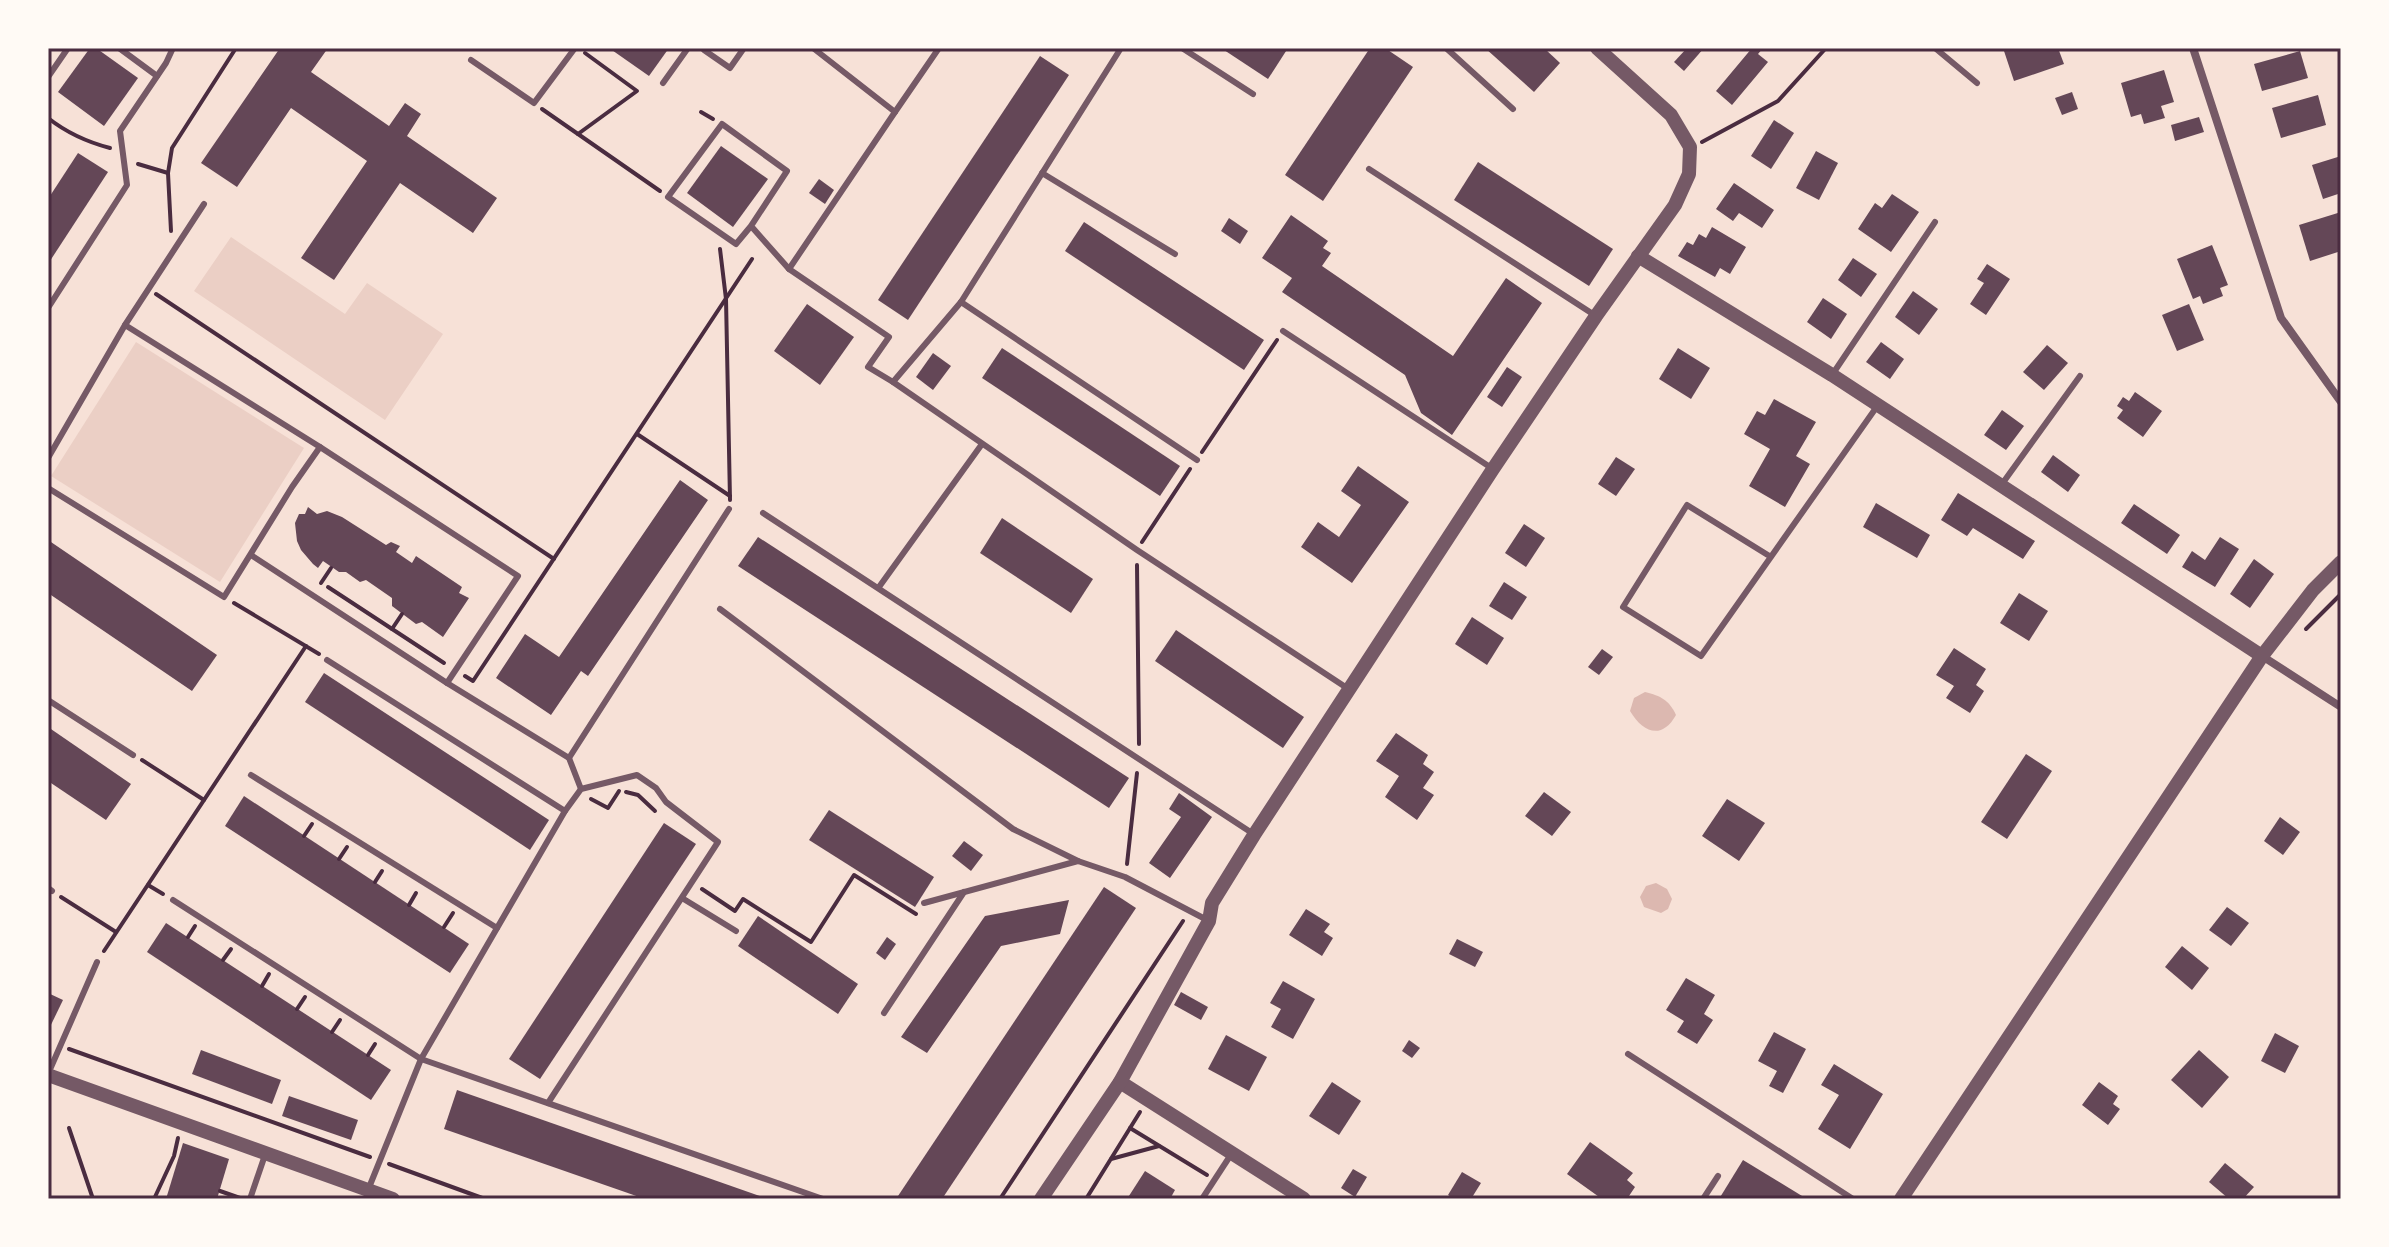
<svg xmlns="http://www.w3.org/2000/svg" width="2389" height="1247" font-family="Montserrat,sans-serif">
<rect width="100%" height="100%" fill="#f7e1d7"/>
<g fill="#ebcfc5">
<polygon points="231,237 345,314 367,283 443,334 385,420 194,291"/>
<polygon points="136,342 304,448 220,582 51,476"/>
</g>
<g fill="#dcb8b0">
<path d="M1645 692C1661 696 1669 700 1676 715 1662 740 1643 733 1630 711L1634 698Z"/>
<polygon points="1656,883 1667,889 1672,899 1668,909 1661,913 1644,907 1640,897 1646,886"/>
</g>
<g fill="#644757">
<polygon points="90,48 96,48 138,78 104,126 58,92"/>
<polygon points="280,48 328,48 311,72 389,126 405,103 421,114 407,136 497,198 473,233 400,183 334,280 301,258 367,161 291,108 237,187 201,163"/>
<polygon points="609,48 669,48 649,76"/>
<polygon points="1221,48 1288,48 1268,79"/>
<polygon points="1370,48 1385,48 1413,67 1323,201 1285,175"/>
<polygon points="1485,48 1544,48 1560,63 1534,92"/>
<polygon points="1687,48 1704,48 1684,71 1674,62"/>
<polygon points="1752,48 1763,48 1758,54 1768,62 1732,105 1716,91"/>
<polygon points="2013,48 2058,48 2064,64 2014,81 2004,51"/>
<polygon points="2300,51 2308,78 2262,91 2254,64"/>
<polygon points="1040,56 1069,75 908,320 878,300"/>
<polygon points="2164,70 2174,102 2161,106 2165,118 2144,124 2141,114 2131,117 2121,83"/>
<polygon points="2072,92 2078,109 2062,115 2055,98"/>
<polygon points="2318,95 2326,125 2281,138 2272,108"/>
<polygon points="2199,117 2204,132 2175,141 2171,125"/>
<polygon points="1774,120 1794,133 1771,169 1751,156"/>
<polygon points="721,146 768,179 733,227 687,193"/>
<polygon points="1816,151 1838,163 1819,200 1796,188"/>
<polygon points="78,153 108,172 48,264 48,199"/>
<polygon points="2341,156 2341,193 2323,199 2312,165"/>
<polygon points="1478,162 1613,249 1589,286 1454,200"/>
<polygon points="819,179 834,190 825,204 809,193"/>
<polygon points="1734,183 1774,210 1762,228 1739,213 1733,221 1716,209"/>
<polygon points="1892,194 1919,212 1891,252 1858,229 1875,203 1882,208"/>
<polygon points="2341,212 2341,251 2310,261 2299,225"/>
<polygon points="1291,215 1328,241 1323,248 1331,253 1322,266 1453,356 1506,278 1542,303 1452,435 1421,413 1405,375 1282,292 1292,278 1262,258"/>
<polygon points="1229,218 1248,231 1240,244 1221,231"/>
<polygon points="1084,222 1264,340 1244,370 1065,251"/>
<polygon points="1712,227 1746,247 1730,274 1720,268 1715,277 1678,256 1687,242 1693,245 1699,234 1706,238"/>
<polygon points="2212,245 2228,285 2220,288 2223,296 2203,304 2200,296 2193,299 2177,259"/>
<polygon points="1853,258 1877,274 1861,297 1838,280"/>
<polygon points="1987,264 2010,279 1986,315 1970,304 1984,283 1977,279"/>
<polygon points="1913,291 1938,309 1919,335 1895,317"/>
<polygon points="1823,298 1847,314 1831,339 1807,322"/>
<polygon points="807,304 854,337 820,385 774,351"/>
<polygon points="2189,304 2204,340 2177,351 2162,315"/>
<polygon points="1881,342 1904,359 1890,379 1866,362"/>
<polygon points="2047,345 2068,363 2044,390 2023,372"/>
<polygon points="1002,348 1180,466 1160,496 982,378"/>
<polygon points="1678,348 1710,368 1691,399 1659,379"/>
<polygon points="933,353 951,366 933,390 916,377"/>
<polygon points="1507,367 1522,377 1502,407 1487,397"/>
<polygon points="2135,392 2162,411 2143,437 2117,418 2123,410 2117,406 2123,397 2129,401"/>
<polygon points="1774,399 1816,422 1796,456 1810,464 1785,507 1749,486 1770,449 1744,434 1757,411 1765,415"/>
<polygon points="2002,410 2024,426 2006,450 1984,435"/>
<polygon points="2053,455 2080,475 2068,492 2041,472"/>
<polygon points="1616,457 1635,469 1616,496 1598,484"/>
<polygon points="1358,466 1409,502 1352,583 1301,547 1318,522 1339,537 1361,505 1341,491"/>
<polygon points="680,480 708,500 588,676 581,671 551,715 496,678 525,634 559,657"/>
<polygon points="1958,493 2035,541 2023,559 1973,528 1967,536 1941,520"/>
<polygon points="1876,503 1930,535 1917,558 1863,527"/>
<polygon points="2134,504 2180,535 2167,554 2121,523"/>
<polygon points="308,507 317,514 327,511 342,517 386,545 391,542 400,546 396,552 412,563 416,556 462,587 459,593 469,598 443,637 422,622 416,624 392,606 392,598 366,580 360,582 346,572 339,572 323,561 318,568 313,564 301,550 297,541 295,523 299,514 305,514"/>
<polygon points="1002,518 1093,579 1071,613 980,553"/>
<polygon points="1524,524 1545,538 1526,567 1505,553"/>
<polygon points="758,537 1129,778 1109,808 738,566"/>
<polygon points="2220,537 2239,549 2215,587 2182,567 2192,551 2205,560"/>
<polygon points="48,540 217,655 192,691 48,593"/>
<polygon points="2254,559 2274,574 2250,608 2230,594"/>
<polygon points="1504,582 1527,597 1512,620 1489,606"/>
<polygon points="2019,593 2048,611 2029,641 2000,623"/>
<polygon points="1472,617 1504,638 1487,665 1455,644"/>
<polygon points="1176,630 1304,717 1283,748 1155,661"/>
<polygon points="1954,648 1986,669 1976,685 1984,691 1970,713 1946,698 1954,686 1936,675"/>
<polygon points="1602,649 1613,657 1599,675 1588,667"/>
<polygon points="324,673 549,820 530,850 305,702"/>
<polygon points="48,727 131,784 106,820 48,781"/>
<polygon points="1396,733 1428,755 1423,764 1434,772 1423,788 1434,795 1417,820 1385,797 1399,776 1376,761"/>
<polygon points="2026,754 2052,771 2007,839 1981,822"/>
<polygon points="1544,792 1571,812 1552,836 1525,816"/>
<polygon points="1179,793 1212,817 1170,878 1149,863 1181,817 1169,809"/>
<polygon points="244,796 469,944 450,973 225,826"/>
<polygon points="1727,799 1765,823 1739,861 1702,836"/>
<polygon points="829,810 934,877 915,907 809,840"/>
<polygon points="2280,817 2300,832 2283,855 2264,841"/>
<polygon points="664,823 696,844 540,1079 509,1059"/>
<polygon points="964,841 983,855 971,871 952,856"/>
<polygon points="1104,887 1136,908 942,1199 896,1199"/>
<polygon points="1069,900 1060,934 1001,946 927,1053 901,1037 985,916"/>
<polygon points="2227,907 2249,923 2231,946 2209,930"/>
<polygon points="1306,909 1330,924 1324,932 1333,938 1322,956 1289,935"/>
<polygon points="758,916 858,984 838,1014 738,946"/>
<polygon points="166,923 391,1070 371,1100 147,952"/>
<polygon points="887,937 896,944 885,960 876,953"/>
<polygon points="1457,939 1483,952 1475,967 1449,954"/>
<polygon points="2182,946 2209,968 2192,990 2165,967"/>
<polygon points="1686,978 1715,995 1704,1014 1713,1020 1697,1044 1677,1032 1684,1021 1666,1010"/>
<polygon points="1283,981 1315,999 1293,1039 1271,1027 1281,1009 1270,1003"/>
<polygon points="1181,992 1208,1007 1201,1020 1174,1005"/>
<polygon points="48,993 63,1000 48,1031"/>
<polygon points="1774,1032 1806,1049 1783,1093 1769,1086 1777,1071 1758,1061"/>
<polygon points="2275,1033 2299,1046 2285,1073 2261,1061"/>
<polygon points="1226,1035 1267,1057 1249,1091 1208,1069"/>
<polygon points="1409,1040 1420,1048 1412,1058 1402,1051"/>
<polygon points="201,1050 281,1080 272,1104 192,1074"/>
<polygon points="2199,1050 2229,1077 2202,1108 2171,1080"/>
<polygon points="1834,1064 1883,1094 1850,1149 1818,1129 1839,1095 1821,1085"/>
<polygon points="1332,1082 1361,1101 1339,1135 1309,1116"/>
<polygon points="2099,1082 2118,1096 2113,1104 2120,1109 2108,1125 2082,1105"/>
<polygon points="457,1090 768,1199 645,1199 444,1129"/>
<polygon points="289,1096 358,1120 351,1140 282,1116"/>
<polygon points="1590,1142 1633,1173 1627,1180 1635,1187 1627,1199 1618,1196 1615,1199 1602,1199 1567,1174"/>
<polygon points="183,1143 229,1159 217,1199 166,1199"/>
<polygon points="1743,1160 1807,1199 1719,1199"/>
<polygon points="2225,1163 2254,1187 2243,1199 2229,1199 2209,1182"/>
<polygon points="1353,1169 1367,1177 1355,1197 1341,1188"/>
<polygon points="1145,1171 1175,1190 1170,1199 1127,1199"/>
<polygon points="1462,1172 1481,1183 1471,1199 1454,1199 1448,1195"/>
</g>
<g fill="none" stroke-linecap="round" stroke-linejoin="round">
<g stroke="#4a2c40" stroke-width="4">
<polyline points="542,109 660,191"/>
<polyline points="701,112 713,119"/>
<path d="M48 118C67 133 87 142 110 148"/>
<polyline points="578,134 637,91 585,53"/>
<polyline points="1702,142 1778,101 1826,48"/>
<polyline points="138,164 168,173"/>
<polyline points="171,231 168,173 172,148 236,48"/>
<polyline points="720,249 726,299 730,500"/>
<polyline points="156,294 554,559"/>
<polyline points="637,434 730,496"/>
<polyline points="1202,452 1277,340"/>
<polyline points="1142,542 1190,469"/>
<polyline points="1137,565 1139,744"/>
<polyline points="321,583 331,568"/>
<polyline points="328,587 444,663"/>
<polyline points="234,603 319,654"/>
<polyline points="392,629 402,614"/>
<polyline points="2306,629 2341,594"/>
<polyline points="465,676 473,681 752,259"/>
<polyline points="142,760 204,800"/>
<polyline points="626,792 638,795 655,811"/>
<polyline points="591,799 608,808 619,791"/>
<polyline points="304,836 312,824"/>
<polyline points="339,859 347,847"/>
<polyline points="1127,864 1137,773"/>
<polyline points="375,882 382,871"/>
<polyline points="148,885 163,894"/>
<polyline points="702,889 735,911 743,899 811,942 854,875 916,914"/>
<polyline points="61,897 116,932"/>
<polyline points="409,905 416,893"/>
<polyline points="444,927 453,913"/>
<polyline points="188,937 195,926"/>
<polyline points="104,951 306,646"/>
<polyline points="223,960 231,949"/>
<polyline points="262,986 269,974"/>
<polyline points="297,1009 305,997"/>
<polyline points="332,1032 340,1020"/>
<polyline points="69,1049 370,1157"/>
<polyline points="368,1055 375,1044"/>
<polyline points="69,1128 93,1199"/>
<polyline points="1130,1128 1207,1175"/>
<polyline points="1111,1159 1159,1146"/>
<polyline points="389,1164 485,1199"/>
<polyline points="220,1191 240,1198"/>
<polyline points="154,1199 174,1156 178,1138"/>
<polyline points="1000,1199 1183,921"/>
<polyline points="1086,1199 1140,1112"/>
</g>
<g stroke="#755966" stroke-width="6">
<polyline points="119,48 157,76"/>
<polyline points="706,48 704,50 730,68 744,48"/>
<polyline points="813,48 895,112 789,269 889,337 868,367 893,382"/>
<polyline points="1121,48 961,302 893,382 1137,550 1350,690"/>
<polyline points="1182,48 1253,94"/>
<polyline points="1446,48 1513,109"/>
<polyline points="1935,48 1977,83"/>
<polyline points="471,60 534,103 575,48"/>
<polyline points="48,77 68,48"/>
<polyline points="663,83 688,48"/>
<polyline points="895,112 939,48"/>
<polyline points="1369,169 1596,316"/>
<polyline points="1042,173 1175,254"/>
<polyline points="751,226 736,244 668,197 722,124 787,171 751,226 789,269"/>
<polyline points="961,302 1197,460"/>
<polyline points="48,308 127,185 120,131 166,63 173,48"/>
<polyline points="125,325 320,447"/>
<polyline points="1283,331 1493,469"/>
<polyline points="1832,375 1935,222"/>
<polyline points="48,458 125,325 204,204"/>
<polyline points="2002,484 2080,376"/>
<polyline points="48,488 224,597 292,487 320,447 518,576 447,683"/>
<polyline points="763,513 1252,833"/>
<polyline points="251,555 447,683 569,758 581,789"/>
<polyline points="1771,557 1687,505 1623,607 1701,656 1878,405"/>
<polyline points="879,587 982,444"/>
<polyline points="720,609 1013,829 1078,861"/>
<polyline points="327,660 565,811"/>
<polyline points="48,700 133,755"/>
<polyline points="569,758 729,509"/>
<polyline points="251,775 497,928"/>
<polyline points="48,888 52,891"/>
<polyline points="682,898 736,931"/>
<polyline points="173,900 421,1059 823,1199"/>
<polyline points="924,903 1078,861 1125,877 1209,921"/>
<polyline points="884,1013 964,892"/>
<polyline points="1628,1054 1853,1199"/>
<polyline points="48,1074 97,962"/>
<polyline points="368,1190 421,1059 565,811 581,789 637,775 656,788 666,802 718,842 548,1103"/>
<polyline points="250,1199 265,1155"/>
<polyline points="1202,1199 1232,1153"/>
<polyline points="1703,1199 1718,1176"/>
</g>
<g stroke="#755966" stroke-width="8">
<polyline points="2193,48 2281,318 2341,402"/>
<polyline points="2262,656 2341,707"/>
</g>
<g stroke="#755966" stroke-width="14">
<polyline points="1638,256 1832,375 2262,656"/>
<polyline points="48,1075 393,1199"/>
<polyline points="1120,1082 1304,1199"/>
<polyline points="1041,1199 1120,1082 1209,921 1212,903 1254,835 1493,469 1596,316 1675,205 1689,174 1690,147 1671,115 1597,48"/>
<polyline points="1901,1199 2262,656 2313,590 2341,562"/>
</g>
</g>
<rect width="2389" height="1247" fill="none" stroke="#fffaf5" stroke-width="100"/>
<rect x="50" y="50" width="2289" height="1147" fill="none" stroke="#4a2c40" stroke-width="3"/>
</svg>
